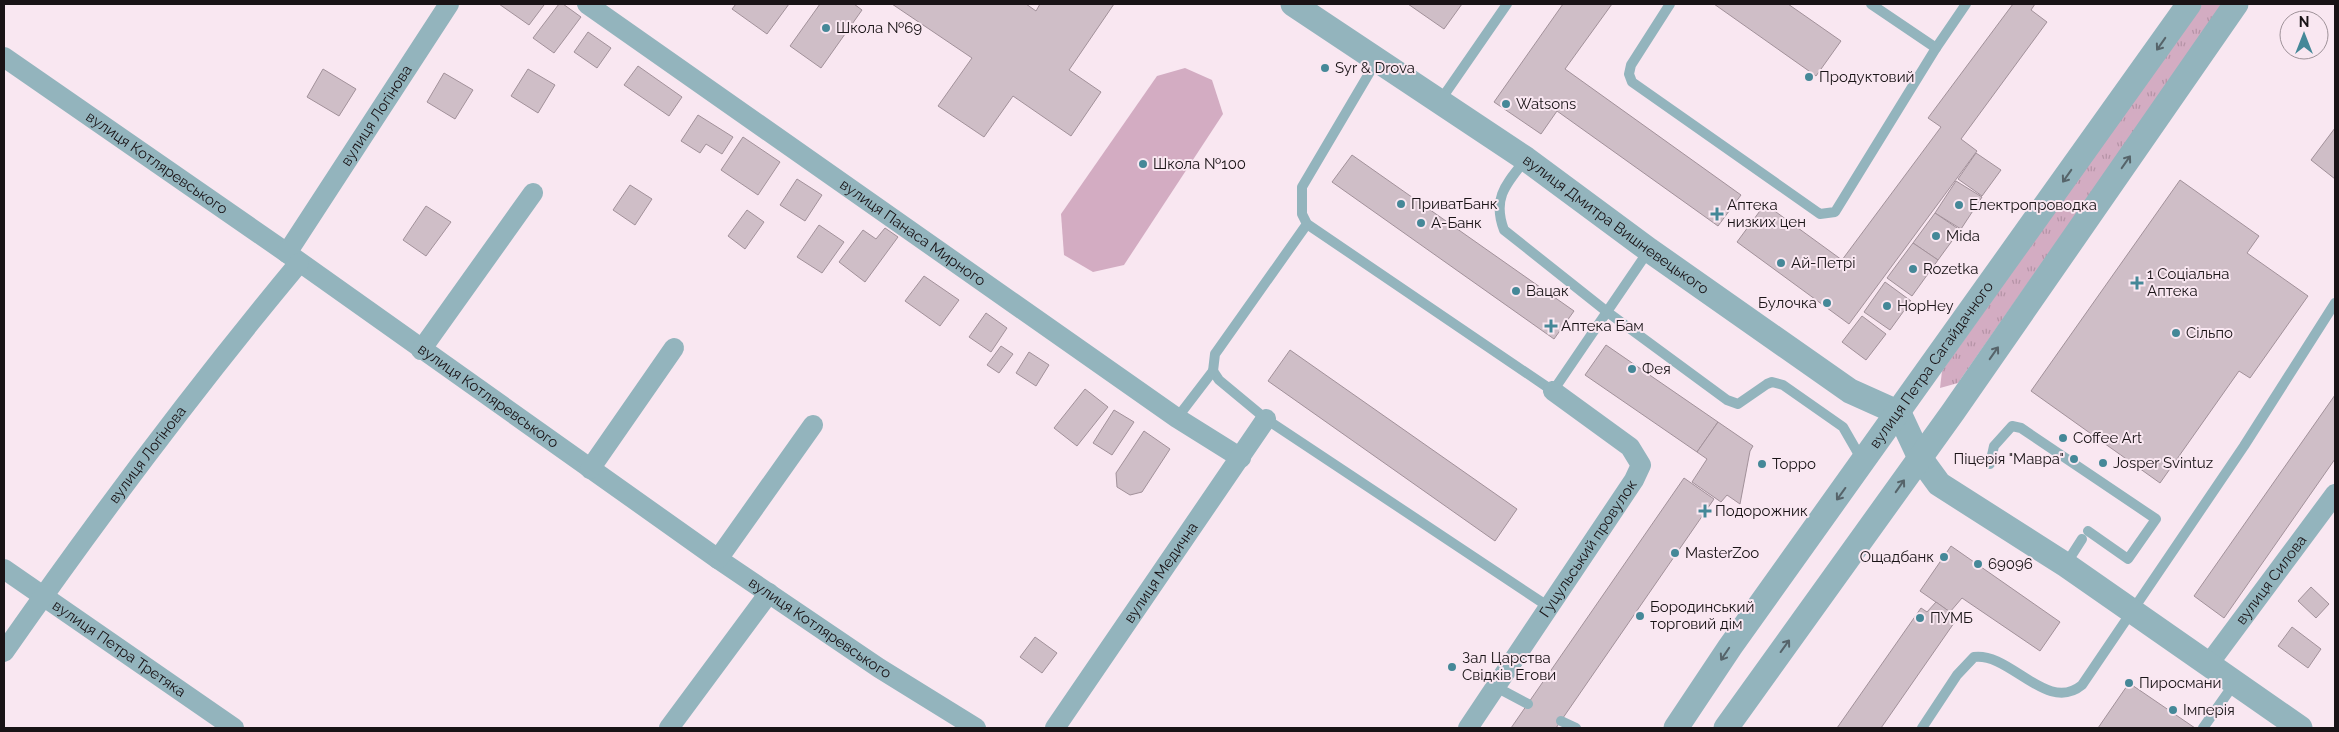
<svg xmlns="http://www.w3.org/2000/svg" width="2339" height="732" font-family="Raleway,sans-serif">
<defs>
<pattern id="grass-tufts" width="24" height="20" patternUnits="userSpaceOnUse" patternTransform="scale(1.25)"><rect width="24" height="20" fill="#d3acc2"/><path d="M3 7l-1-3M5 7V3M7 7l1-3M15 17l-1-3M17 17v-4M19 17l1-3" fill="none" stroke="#b593a6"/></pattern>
</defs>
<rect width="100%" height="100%" fill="#f9e7f1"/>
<polygon fill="url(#grass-tufts)" points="2202,4 2223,4 1958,383 1940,388 1942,371"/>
<polygon fill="#d3acc2" points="1185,68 1212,80 1223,114 1124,265 1093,272 1064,255 1061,214 1157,76"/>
<g fill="#cfbec7" stroke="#a2919a">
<polygon points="499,4 542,4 544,5 529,25"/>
<polygon points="559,4 563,4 581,17 554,53 533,38"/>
<polygon points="736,4 789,4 767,34 732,9"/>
<polygon points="820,4 854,4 862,10 821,68 790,46"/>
<polygon points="892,4 1026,4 1036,11 1040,4 1114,4 1069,70 1101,92 1071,136 1013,96 984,137 938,106 972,58"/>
<polygon points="1408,4 1462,4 1444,29"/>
<polygon points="1563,4 1612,4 1565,69 1741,195 1718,226 1557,111 1541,134 1494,102"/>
<polygon points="1714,4 1788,4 1841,41 1816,76"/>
<polygon points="2013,4 2035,4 2031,10 2047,22 1961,139 1977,151 1849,324 1737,242 1765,204 1842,260 1941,127 1928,118"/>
<polygon points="588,32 611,48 597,68 574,52"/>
<polygon points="638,66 682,97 669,116 624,85"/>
<polygon points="323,69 356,89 339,116 307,97"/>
<polygon points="528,69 555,85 538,113 511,96"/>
<polygon points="444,73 473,90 455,119 427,102"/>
<polygon points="698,115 733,137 722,154 706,144 700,153 681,141"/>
<polygon points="2335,128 2335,179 2311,160"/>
<polygon points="743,137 780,162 758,195 721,170"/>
<polygon points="1976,153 2001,170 1982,196 1958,179"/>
<polygon points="1352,155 1574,311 1554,339 1332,182"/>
<polygon points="797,179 822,195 805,221 780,205"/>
<polygon points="2180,180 2259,236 2247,253 2308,296 2250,378 2239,371 2160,483 2031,391"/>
<polygon points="1956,181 1982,197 1961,229 1935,213"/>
<polygon points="630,185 652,199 635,225 613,210"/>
<polygon points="426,206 451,222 426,256 403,240"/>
<polygon points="747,210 764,222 745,249 728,236"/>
<polygon points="1935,213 1960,230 1938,260 1913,243"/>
<polygon points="819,225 844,242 822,273 797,257"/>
<polygon points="885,228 898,237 865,282 839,262 863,230 876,239"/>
<polygon points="1913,243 1938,260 1912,296 1887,278"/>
<polygon points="924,276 959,300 940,326 905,301"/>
<polygon points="1885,282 1911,301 1890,330 1864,312"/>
<polygon points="986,313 1007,328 991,352 969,337"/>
<polygon points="1862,316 1886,334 1866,360 1842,342"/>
<polygon points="1606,345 1718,422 1697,452 1585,375"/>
<polygon points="1001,346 1013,354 999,373 987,365"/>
<polygon points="1290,350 1517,509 1495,541 1268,381"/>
<polygon points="1029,352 1049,365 1036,386 1016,373"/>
<polygon points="1085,389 1108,407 1077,446 1054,428"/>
<polygon points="2335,395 2335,459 2224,618 2194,596"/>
<polygon points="1114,410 1134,422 1112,455 1093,443"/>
<polygon points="1718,422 1753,446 1750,451 1740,504 1727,495 1721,502 1692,482 1707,459 1697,452"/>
<polygon points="1144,431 1170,449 1142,492 1130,495 1117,487 1116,473"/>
<polygon points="1684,478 1714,499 1556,728 1511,728"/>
<polygon points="1951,546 2060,622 2040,651 1962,598 1950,612 1920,591"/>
<polygon points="2311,587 2329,604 2316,618 2298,601"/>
<polygon points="1936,602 1950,612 1946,615 1954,623 1881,728 1837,728 1921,608 1927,612"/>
<polygon points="2292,627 2321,649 2308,668 2278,646"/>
<polygon points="1035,637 1057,653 1042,673 1020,657"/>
<polygon points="2129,683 2195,728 2098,728"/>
</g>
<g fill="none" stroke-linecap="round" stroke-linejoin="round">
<g stroke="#93b4bd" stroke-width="10">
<polyline points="1670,4 1631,65 1629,74 1632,82 1820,214 1835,212 1936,48 1966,4"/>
<polyline points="1871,4 1936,48"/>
<polyline points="1377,60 1302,187 1302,214 1307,224 1553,391 1649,250"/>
<polyline points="1440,101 1507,4"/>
<path d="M1526 159C1506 184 1492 198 1504 230L1606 311 1727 400 1738 404 1767 384 1772 382 1783 385 1843 427 1862 460"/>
<polyline points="1213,371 1219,380 1266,419 1549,607"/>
<polyline points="1177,418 1213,371 1215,354 1307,224"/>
<polyline points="1990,464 1994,446 2012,426 2021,428 2156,519 2128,559 2088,531"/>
<polyline points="2066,564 2082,539"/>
<polyline points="1496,687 1528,704"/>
<polyline points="1561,721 1576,728"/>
<path d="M1922 728 1957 675 1974 657C2010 652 2047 714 2082 685L2244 446 2335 303"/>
<polyline points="2203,728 2234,684"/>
</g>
<g stroke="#93b4bd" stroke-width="20">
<path id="s1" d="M587 4 1177 418 1241 458"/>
<path id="s2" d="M4 57 287 253 718 559 879 668 976 728"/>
<path id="s3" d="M287 253 449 4"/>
<polyline points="421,350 533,193"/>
<polyline points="590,469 674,348"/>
<polyline points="718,559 813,425"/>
<path id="s4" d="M4 569 234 728"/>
<path id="s5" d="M4 652C97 519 195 388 299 263"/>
<path id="s6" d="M2208 665 2335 494"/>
<polyline points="669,728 769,593"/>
<path id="s7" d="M1055 728 1266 419"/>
<path id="s8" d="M1468 728 1634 480 1641 465 1630 447 1553 391"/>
</g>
<g stroke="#93b4bd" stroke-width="25">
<path id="s9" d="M1293 4 1526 159 1649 250 1850 391 1899 413 1920 458 1939 484 2066 565 2300 728"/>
<path id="s10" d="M1676 728 1730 647 2189 4"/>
<polyline points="1726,728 1953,412 2236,4"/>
</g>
</g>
<defs><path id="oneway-shaft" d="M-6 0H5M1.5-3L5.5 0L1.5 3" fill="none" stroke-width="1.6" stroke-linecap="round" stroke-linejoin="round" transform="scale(1.25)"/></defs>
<g stroke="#56646a">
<use href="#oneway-shaft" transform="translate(2161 44) rotate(125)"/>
<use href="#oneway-shaft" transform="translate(2126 162) rotate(-55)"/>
<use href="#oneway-shaft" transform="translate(2067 176) rotate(125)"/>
<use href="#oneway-shaft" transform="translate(1994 353) rotate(-55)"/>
<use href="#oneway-shaft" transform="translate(1900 486) rotate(-55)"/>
<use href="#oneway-shaft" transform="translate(1841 494) rotate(126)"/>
<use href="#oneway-shaft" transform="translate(1785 646) rotate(-54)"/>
<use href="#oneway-shaft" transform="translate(1725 654) rotate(124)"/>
</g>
<g fill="#458898" stroke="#f9e7f1" stroke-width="2">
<circle cx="826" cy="28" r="5"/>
<circle cx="1325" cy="68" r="5"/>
<circle cx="1809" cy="77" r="5"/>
<circle cx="1506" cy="104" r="5"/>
<circle cx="1143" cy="164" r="5"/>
<circle cx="1401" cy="204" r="5"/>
<circle cx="1959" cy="205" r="5"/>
<path d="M1714.5 206.5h5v5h5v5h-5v5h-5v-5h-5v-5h5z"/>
<circle cx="1421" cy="223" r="5"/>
<circle cx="1936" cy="236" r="5"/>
<circle cx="1781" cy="263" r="5"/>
<circle cx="1913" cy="269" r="5"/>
<path d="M2134.5 275.5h5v5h5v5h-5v5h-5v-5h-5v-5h5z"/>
<circle cx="1516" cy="291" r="5"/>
<circle cx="1827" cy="303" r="5"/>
<circle cx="1887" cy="306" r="5"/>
<path d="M1548.5 318.5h5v5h5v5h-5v5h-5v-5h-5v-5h5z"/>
<circle cx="2176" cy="333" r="5"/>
<circle cx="1632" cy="369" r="5"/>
<circle cx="2063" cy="438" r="5"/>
<circle cx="2074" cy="459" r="5"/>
<circle cx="2103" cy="463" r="5"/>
<circle cx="1762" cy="464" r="5"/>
<path d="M1702.5 503.5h5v5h5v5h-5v5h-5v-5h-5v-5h5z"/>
<circle cx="1675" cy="553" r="5"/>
<circle cx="1944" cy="557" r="5"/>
<circle cx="1978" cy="564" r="5"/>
<circle cx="1640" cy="616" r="5"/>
<circle cx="1920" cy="618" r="5"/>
<circle cx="1452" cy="667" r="5"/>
<circle cx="2129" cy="683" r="5"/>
<circle cx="2173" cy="710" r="5"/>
</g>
<g text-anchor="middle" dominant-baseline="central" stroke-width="4" stroke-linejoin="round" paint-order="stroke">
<g font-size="15" fill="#191316" stroke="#f9e7f1" text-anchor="start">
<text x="836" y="28">Школа №69</text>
<text x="1335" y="68">Syr &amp; Drova</text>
<text x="1819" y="77">Продуктовий</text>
<text x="1516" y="104">Watsons</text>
<text x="1153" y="164">Школа №100</text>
<text x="1411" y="204">ПриватБанк</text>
<text x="1727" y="205">Аптека<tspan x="1727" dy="17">низких цен</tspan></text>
<text x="1969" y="205">Електропроводка</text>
<text x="1431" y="223">А-Банк</text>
<text x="1946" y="236">Mida</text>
<text x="1791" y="263">Ай-Петрі</text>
<text x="1923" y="269">Rozetka</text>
<text x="2147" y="274">1 Соціальна<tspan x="2147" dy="17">Аптека</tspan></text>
<text x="1526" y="291">Вацак</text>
<text x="1817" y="303" text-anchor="end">Булочка</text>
<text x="1897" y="306">HopHey</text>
<text x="1561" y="326">Аптека Бам</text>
<text x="2186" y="333">Сільпо</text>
<text x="1642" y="369">Фея</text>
<text x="2073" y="438">Coffee Art</text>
<text x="2064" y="459" text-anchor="end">Піцерія "Мавра"</text>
<text x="2113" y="463">Josper Svintuz</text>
<text x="1772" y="464">Торро</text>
<text x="1715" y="511">Подорожник</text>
<text x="1685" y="553">MasterZoo</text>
<text x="1934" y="557" text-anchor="end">Ощадбанк</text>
<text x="1988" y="564">69096</text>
<text x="1650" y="607">Бородинський<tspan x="1650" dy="17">торговий дім</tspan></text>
<text x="1930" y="618">ПУМБ</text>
<text x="1462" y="658">Зал Царства<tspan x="1462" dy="17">Свiдкiв Егови</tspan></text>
<text x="2139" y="683">Пиросмани</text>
<text x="2183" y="710">Імперія</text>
</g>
<g font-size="15" fill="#191316" stroke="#f9e7f1">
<text stroke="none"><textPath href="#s3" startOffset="164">вулиця Логінова</textPath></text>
<text stroke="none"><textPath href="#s2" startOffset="186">вулиця Котляревського</textPath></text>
<text stroke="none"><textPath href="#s9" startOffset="391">вулиця Дмитра Вишневецького</textPath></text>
<text stroke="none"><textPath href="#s1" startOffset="398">вулиця Панаса Мирного</textPath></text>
<text stroke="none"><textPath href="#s10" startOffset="444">вулиця Петра Сагайдачного</textPath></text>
<text stroke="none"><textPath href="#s2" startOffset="591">вулиця Котляревського</textPath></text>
<text stroke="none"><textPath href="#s5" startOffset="244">вулиця Логінова</textPath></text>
<text stroke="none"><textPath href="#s8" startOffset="216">Гуцульський провулок</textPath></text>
<text stroke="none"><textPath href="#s7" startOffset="188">вулиця Медична</textPath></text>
<text stroke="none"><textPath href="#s6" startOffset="106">вулиця Силова</textPath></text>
<text stroke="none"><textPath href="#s2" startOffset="996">вулиця Котляревського</textPath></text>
<text stroke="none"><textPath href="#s4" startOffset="140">вулиця Петра Третяка</textPath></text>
</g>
</g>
<rect width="2339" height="732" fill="none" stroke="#191316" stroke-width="10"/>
<g transform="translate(2304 35)"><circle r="24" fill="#f9e7f1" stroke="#9f9299"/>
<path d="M0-4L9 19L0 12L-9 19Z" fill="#458898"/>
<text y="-8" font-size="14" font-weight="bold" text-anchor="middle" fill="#191316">N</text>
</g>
</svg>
